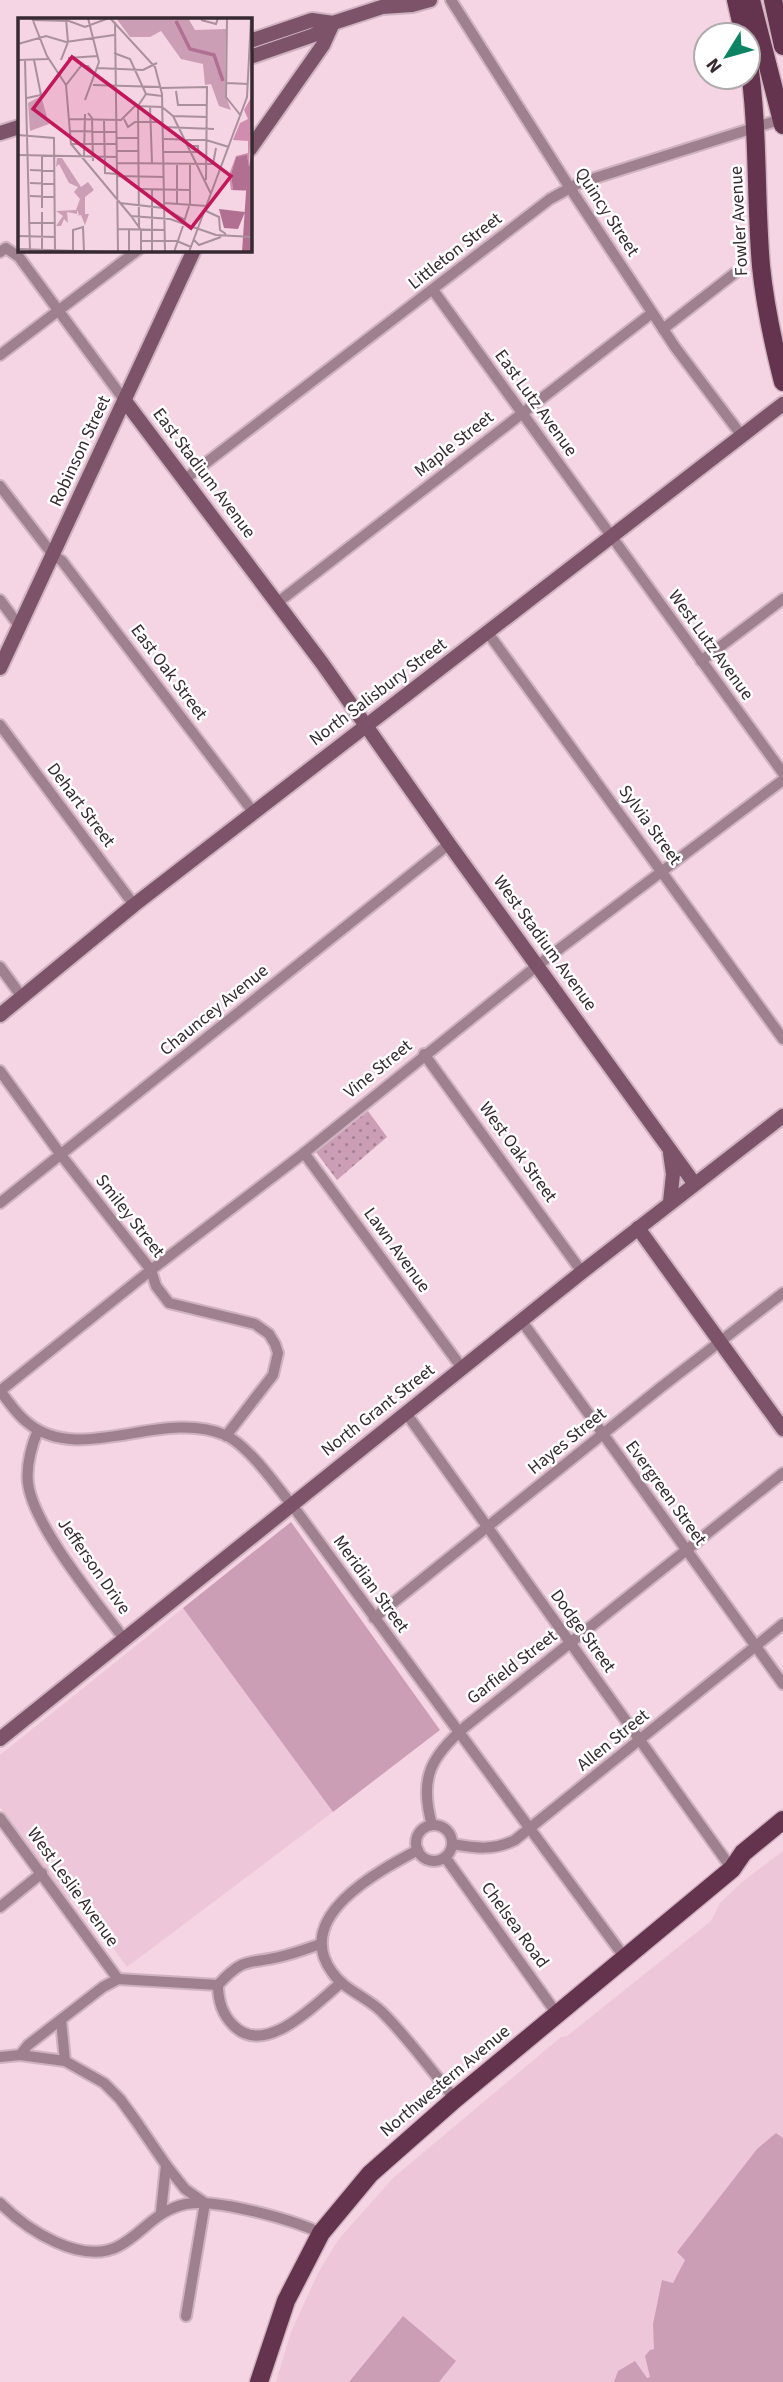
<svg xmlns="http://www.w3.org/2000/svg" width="783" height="2382" font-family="'Source Sans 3',sans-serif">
<defs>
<pattern id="grass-dots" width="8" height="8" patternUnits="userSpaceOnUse" patternTransform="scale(1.75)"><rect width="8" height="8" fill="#cc9eb5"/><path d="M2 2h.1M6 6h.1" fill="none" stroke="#a68194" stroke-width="1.8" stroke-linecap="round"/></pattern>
</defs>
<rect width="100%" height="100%" fill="#f5d4e4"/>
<g fill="#eec6da">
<polygon points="183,1608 333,1812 127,1967 91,1918 84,1900 69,1900 0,1807 0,1755"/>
<polygon points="783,1851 783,2382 276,2382 291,2332 318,2273 338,2240 393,2178 561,2037 567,2036 711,1921 720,1903 742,1882"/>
</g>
<polygon fill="url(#grass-dots)" points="368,1111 387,1137 337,1180 316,1152"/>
<g fill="#cc9eb5">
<polygon points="291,1522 440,1730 333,1812 183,1608"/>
<polygon points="776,2133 783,2138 783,2382 614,2382 618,2371 635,2361 647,2378 650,2377 645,2356 650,2350 654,2349 653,2324 662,2280 673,2283 685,2260 677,2252 757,2149"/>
<polygon points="403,2316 456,2361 439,2382 349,2382"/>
</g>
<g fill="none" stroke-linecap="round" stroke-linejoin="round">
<g stroke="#cfb2c0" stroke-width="14">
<g id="street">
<polyline points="451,0 570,188 675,347 742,436"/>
<polyline points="0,252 6,248 19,257 125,401"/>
<polyline points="433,290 783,773"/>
<polyline points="663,329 735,273"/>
<polyline points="0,355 138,250"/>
<polyline points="185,479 550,199 579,183 782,119"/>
<polyline points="0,486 53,555 62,561 254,813"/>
<polyline points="0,600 20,627"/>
<polyline points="277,603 652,313"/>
<polyline points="488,633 783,1039"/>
<polyline points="701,661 783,599"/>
<polyline points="0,725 134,905"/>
<polyline points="0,967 22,997"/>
<polyline points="424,1054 582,1272"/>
<polyline points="0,1071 61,1155 151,1270 156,1286 169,1303 255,1324 269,1334 275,1344 278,1353 273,1375 226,1436"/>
<polyline points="304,1153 462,1368"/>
<polyline points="0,1203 449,844"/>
<polyline points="521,1320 783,1684"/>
<polyline points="0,1391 151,1270 304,1153 538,965 783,780"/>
<path d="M0 1391C9 1402 17 1415 28 1423 80 1466 162 1408 225 1435 250 1446 280 1491 298 1513L625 1958"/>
<polyline points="406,1413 732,1869"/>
<path d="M38 1430C31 1447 26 1464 28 1483 33 1526 97 1602 124 1639"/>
<polyline points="374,1618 660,1388 783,1293"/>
<polyline points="0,1818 118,1979"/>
<path d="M432 1825C419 1779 430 1757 466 1726L783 1473"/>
<circle cx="434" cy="1843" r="18"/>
<path d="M452 1844C475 1848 493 1851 515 1840L783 1624"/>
<path d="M418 1850C378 1871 292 1917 332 1972 344 1990 367 1997 382 2012 409 2039 431 2070 455 2099"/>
<polyline points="445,1857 557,2014"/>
<polyline points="0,1907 42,1873"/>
<path d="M218 1985C218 2001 222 2014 233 2025 265 2059 316 2003 341 1983"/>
<polyline points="61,2020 65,2061"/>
<polyline points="20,2055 65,2061 104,2083 120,2099 136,2121 166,2165 161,2212"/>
<path d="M0 2057 20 2055 28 2045 103 1987 118 1979 218 1985C245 1955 249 1965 283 1956 296 1953 308 1948 321 1944"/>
<polyline points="166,2165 185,2189 205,2203 186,2316"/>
<path d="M0 2203C26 2229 81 2266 119 2246 145 2232 154 2211 186 2204 216 2198 293 2220 321 2233"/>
</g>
</g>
<g stroke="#cfb2c0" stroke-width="18">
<g id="secondary">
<polyline points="250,41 312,20 333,23"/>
<polyline points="250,57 314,35 333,23 382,7 412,5 430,0"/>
<polyline points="0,133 19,127"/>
<polyline points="250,149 323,45 333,23"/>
<polyline points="125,401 322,663 449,844 694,1183"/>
<polyline points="0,668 194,250"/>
<polyline points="0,1015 134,905 783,404"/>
<polyline points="670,1202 673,1174 670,1153"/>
<polyline points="638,1228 783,1429"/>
<polyline points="0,1739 582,1272 783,1116"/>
</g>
</g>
<g stroke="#cfb2c0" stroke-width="21">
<g id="primary">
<polyline points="736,0 744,35"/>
<polyline points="751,0 783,125"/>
<polyline points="773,0 783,46"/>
<path d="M748 57C759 126 755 196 761 266 765 305 773 343 783 382"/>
<polyline points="259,2382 286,2301 321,2233 370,2174 455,2099 732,1869 743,1853 783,1820"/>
</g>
</g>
<use href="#street" stroke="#9e808e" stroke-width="10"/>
<use href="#secondary" stroke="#7c5368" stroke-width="14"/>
<use href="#primary" stroke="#64334d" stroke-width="18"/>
</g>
<g text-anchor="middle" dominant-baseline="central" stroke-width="5" stroke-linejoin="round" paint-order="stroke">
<g font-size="18" fill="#362a30" stroke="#fff">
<text transform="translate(607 212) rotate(57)">Quincy Street</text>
<text transform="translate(739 221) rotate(-93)">Fowler Avenue</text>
<text transform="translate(455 251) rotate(-38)">Littleton Street</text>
<text transform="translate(536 403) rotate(54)">East Lutz Avenue</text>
<text transform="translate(454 444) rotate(-38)">Maple Street</text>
<text transform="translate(80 451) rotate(-65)">Robinson Street</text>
<text transform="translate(204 473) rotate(53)">East Stadium Avenue</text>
<text transform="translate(711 645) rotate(54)">West Lutz Avenue</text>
<text transform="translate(169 672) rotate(53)">East Oak Street</text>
<text transform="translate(378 692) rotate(-37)">North Salisbury Street</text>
<text transform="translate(81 805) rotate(53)">Dehart Street</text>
<text transform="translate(650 825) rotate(54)">Sylvia Street</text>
<text transform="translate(545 943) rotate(54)">West Stadium Avenue</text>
<text transform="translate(214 1010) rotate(-39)">Chauncey Avenue</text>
<text transform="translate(378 1069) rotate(-39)">Vine Street</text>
<text transform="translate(518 1152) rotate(54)">West Oak Street</text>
<text transform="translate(130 1216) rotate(52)">Smiley Street</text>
<text transform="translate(397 1250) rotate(54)">Lawn Avenue</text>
<text transform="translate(378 1410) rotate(-38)">North Grant Street</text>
<text transform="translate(567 1441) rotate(-39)">Hayes Street</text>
<text transform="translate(666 1493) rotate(54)">Evergreen Street</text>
<text transform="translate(94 1566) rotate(55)">Jefferson Drive</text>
<text transform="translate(371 1584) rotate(54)">Meridian Street</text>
<text transform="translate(583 1631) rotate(54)">Dodge Street</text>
<text transform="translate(512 1667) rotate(-38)">Garfield Street</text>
<text transform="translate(613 1740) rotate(-39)">Allen Street</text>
<text transform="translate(73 1887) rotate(54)">West Leslie Avenue</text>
<text transform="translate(515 1925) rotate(54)">Chelsea Road</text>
<text transform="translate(445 2081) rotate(-40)">Northwestern Avenue</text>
</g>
</g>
<g transform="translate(18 18)">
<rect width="234" height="234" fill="#f5d4e4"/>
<path d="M143 0H170L177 12 208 11 207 76 213 92 201 88 193 66 187 67 185 46 163 41 143 13ZM39 140H44L63 169 70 164 76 172 67 179V196H71L67 207 63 197 58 198 61 197 59 192V196L49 194 50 205 46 201 43 208H38L45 198 38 193 58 192 62 181 56 174 60 169 51 165 41 146 38 149Z" fill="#cc9eb5"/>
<path d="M234 78 231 150 229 138 218 139 213 156 215 171 226 172 230 154V173L213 172 211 157 218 138 230 135V123L215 122 222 105 230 101 226 92Z" fill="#d18db0"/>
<path d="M98 0H143V13L132 19H112Z" fill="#cc9eb5"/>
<path d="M23 78 31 106 12 113 10 85Z" fill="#cc9eb5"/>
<path d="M234 131V234H224L229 159 228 172H215L213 156 218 139 229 137 231 149ZM201 191 227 194 220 211 206 210Z" fill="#b17092"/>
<path fill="none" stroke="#b17092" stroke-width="3.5" d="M158 3 172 31 196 37 205 63"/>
<path fill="none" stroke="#a9909c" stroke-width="2" d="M14 0 29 38 48 67 53 126 113 198 152 201 198 217 235 219M92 0 137 49 144 76 147 234M209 0 208 79 223 98M14 2 51 3 67 9 91 0M183 2 198 6 200 0M97 4 100 234M0 26 28 18 48 24 96 17M96 35 112 41 128 76 144 78M50 40 80 38M0 42 30 41M7 42 12 233M43 42 50 24 48 1M79 50 125 52 139 45M209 65 230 66M48 67 63 48H70L76 55M75 67 143 69M143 70 189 69 188 162M158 73 160 87H189M9 80 23 77 16 42M67 82 81 44 70 0M132 88 134 145M70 95 74 100 75 143M155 98 189 99M51 101 103 102 117 88 144 89 155 98 193 176M106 101 110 109 117 104H145M86 102 87 155 99 156M145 109 196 111M52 113 98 114M0 117 36 120 37 233M98 120H121M146 121 188 122 211 129M54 126H99M99 133H121M146 134H180V128H170M0 137 99 139M24 138V190M66 138 67 96M99 145 195 146 198 130M159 146V186M12 152 37 153M99 158 146 159M12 165 37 166M122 171 172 172M134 171V234M12 178 37 179M102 185 145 190 167 202M146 185 189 188M188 193 201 199 202 212 208 216M24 194V232M113 198 123 212V234M166 204 172 185V146M12 205H37M121 209 120 88 128 76M100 211 147 212M0 218 37 219M176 222 181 227 203 219M123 223H159L173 229M0 231 91 234M55 233V212L65 209 66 234M111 234V211M156 234 165 208M171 234 229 79 233 0"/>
<path fill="#c2185b" fill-opacity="0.15" stroke="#c2185b" stroke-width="3.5" d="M54 39 213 158 173 210 15 91Z"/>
<rect width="234" height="234" fill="none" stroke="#362a30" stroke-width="3.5"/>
</g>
<g transform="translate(727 56) rotate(233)"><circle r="33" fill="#ffffff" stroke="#afaaac" stroke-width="2"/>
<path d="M0-5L12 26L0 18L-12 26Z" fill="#0c8363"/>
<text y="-10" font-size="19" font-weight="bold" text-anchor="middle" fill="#362a30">N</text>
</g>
</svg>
